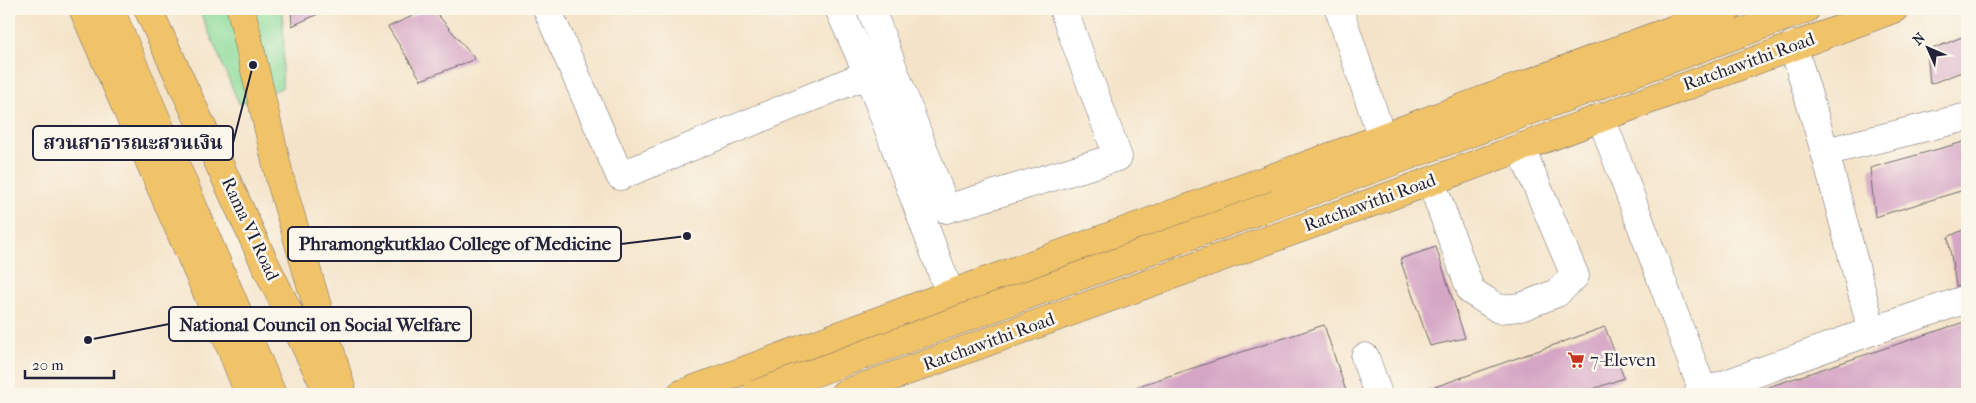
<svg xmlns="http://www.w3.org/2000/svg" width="1976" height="403" font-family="'IM FELL French Canon','Noto Serif Thai',serif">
<rect width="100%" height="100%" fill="#fbf7ec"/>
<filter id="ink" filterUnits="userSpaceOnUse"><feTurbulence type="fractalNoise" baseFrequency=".02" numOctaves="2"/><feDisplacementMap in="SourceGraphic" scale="10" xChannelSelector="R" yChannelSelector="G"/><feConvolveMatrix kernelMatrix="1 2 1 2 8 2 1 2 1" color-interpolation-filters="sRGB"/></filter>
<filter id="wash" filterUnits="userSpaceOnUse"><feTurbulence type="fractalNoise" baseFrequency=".0096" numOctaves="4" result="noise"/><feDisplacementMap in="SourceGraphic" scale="20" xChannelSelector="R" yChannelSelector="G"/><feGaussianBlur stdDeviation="1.12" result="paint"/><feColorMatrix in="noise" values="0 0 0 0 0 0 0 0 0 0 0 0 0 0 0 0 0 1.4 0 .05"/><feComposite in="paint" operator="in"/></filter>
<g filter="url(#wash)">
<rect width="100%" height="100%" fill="#f4e3c8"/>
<polygon fill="#8edc9b" stroke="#587f6b" points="199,9 282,9 284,42 282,88 239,104"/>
<g id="blocks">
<g fill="#d5a5c5">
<polygon points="291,9 329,9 292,26"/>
<polygon points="428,9 433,9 475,59 421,80 388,27"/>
<polygon points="1967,35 1967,70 1930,84 1927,51"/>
<polygon points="1967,141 1967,189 1875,217 1870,168"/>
<polygon points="1967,228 1967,283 1956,286 1948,237"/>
<polygon points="1436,247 1465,338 1430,346 1400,259"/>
<polygon points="1967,321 1967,394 1760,394 1759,390"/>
<polygon points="1324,325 1347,394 1114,394"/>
<polygon points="1605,327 1624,378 1579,394 1415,394"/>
</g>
</g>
</g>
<g filter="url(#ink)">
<use href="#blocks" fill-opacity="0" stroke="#6c666c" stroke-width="1"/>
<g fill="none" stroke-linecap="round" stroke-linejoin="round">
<g stroke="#6c666c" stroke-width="29">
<g id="minor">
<polyline points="547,9 620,176 868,74"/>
<polyline points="839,9 868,74 950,294"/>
<polyline points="871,9 946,209 1118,157 1063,9"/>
<polyline points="1339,9 1382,138"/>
<polyline points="1601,117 1704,394"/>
<polyline points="1825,152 1967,117"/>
<polyline points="1431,181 1471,291 1499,309 1521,307 1557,293 1575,276 1528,165 1522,147"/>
<polyline points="1872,331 1967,299"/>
<polyline points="1365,357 1378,394"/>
<polyline points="1698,394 1872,331 1825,152 1793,45"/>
</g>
</g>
<g stroke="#6c666c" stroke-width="29">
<g id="major">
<polyline points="83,9 228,341 249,394"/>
<polyline points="148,9 265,264 329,394"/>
<polyline points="1277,204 1806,9"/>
<polyline points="681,394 950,294 1338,154 1728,9"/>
<polyline points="844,394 1431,181 1894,9"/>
</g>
</g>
<g stroke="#6c666c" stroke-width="29">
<g id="highway">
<polyline points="110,9 272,394"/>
<polyline points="241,9 280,179 343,394"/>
</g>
</g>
<use href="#minor" stroke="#fff" stroke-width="28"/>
<use href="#major" stroke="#f1c369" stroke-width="28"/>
<use href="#highway" stroke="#f1c369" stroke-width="28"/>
<g stroke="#6c666c" stroke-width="29" stroke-linecap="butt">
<polyline id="major-bridge" points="756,394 1277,204"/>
</g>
<use href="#major-bridge" stroke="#f1c369" stroke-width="28"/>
</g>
</g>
<defs>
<g id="supermarket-bare" transform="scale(1.35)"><path d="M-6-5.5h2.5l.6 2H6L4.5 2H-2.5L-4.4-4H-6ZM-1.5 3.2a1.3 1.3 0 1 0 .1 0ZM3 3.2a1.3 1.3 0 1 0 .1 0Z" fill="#c8321e" stroke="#fbf7ec" stroke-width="2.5" paint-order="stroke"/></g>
</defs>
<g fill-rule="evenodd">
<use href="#supermarket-bare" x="1576" y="360"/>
</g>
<g text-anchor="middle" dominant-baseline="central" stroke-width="5" stroke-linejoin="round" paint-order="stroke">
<g font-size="18" fill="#22223b" stroke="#fbf7ec">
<text transform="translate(1749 62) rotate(-20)">Ratchawithi Road</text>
<text transform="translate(1370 203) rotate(-20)">Ratchawithi Road</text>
<text transform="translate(250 229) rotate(65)">Rama VI Road</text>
<text transform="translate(989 342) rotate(-20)">Ratchawithi Road</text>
</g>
<g font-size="18" fill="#22223b" stroke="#fbf7ec" text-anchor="start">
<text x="1590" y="360">7-Eleven</text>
</g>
</g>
<path fill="none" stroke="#22223b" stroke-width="2" d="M253 65L233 143M687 236L621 244M88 340L169 324"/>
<g fill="#22223b" stroke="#fbf7ec" stroke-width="2">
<circle cx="253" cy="65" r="5"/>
<circle cx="687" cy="236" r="5"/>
<circle cx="88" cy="340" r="5"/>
</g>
<g fill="#fbf7ec" stroke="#22223b" stroke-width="2">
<rect x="33" y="126" width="200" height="34" rx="5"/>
<rect x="288" y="227" width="333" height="34" rx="5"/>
<rect x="169" y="307" width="302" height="34" rx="5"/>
</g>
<g font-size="19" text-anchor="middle" font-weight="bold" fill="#22223b">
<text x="133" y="149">สวนสาธารณะสวนเงิน</text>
<text x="455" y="250">Phramongkutklao College of Medicine</text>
<text x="320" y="331">National Council on Social Welfare</text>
</g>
<rect width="1976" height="403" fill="none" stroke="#fbf7ec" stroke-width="30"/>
<g transform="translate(1928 48) rotate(315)" stroke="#fbf7ec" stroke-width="4" paint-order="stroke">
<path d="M0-4L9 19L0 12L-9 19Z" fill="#22223b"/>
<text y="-8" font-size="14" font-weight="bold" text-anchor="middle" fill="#22223b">N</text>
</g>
<path d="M25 370v8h89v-8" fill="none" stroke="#22223b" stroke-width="2.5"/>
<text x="32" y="370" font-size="15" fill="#22223b" stroke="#fbf7ec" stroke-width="4" paint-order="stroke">20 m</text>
</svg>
